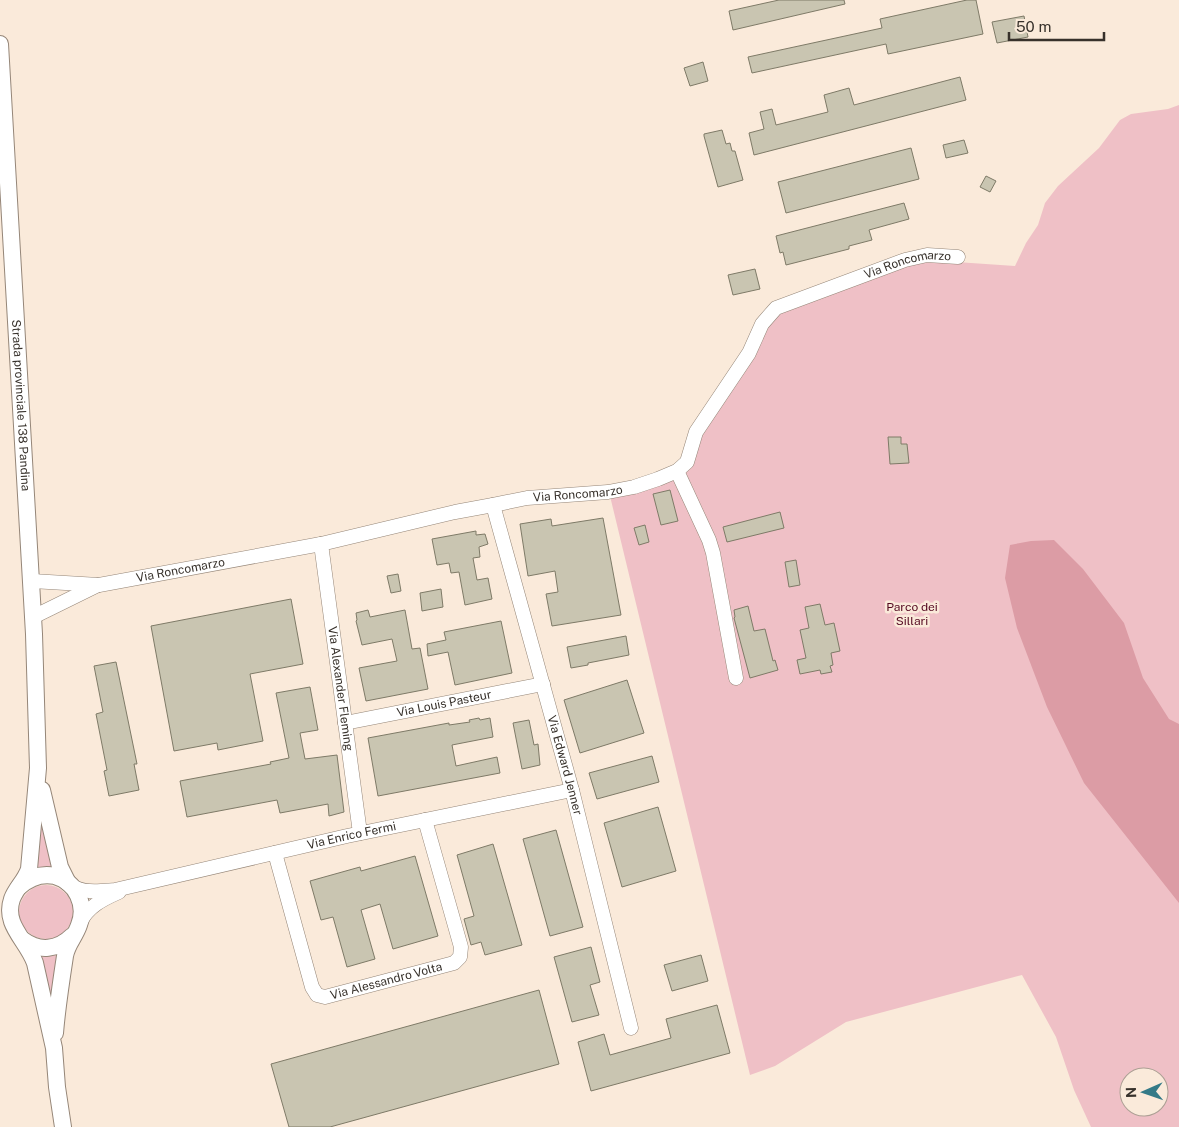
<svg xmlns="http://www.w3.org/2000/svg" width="1179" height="1127" font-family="'Public Sans',sans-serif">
<rect width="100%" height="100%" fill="#faeada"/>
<g fill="#efc0c6" fill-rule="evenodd">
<path d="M1179 105V1127H1091L1074 1090 1056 1037 1022 975 846 1022 775 1066 750 1075 610 496 677 477 700 433 766 326 778 312 905 264 927 260 1015 266 1026 243 1038 225 1045 203 1058 186 1099 148 1120 120 1131 114 1168 109ZM1129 1077H1159V1107H1129Z"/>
<polygon points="41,819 53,868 36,869"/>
<circle cx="46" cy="912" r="27"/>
<polygon points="58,955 52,1006 40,956"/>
</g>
<polygon fill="#dc9ca5" points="1054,540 1083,569 1124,623 1143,678 1169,719 1179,724 1179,903 1084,783 1047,707 1017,628 1005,578 1010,545 1031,541"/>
<g fill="#c9c5b1" stroke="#7e7a67">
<polygon points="779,0 844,0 845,4 733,30 729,11"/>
<polygon points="967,0 976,0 983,34 888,54 886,44 752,73 748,57 882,28 880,19"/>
<polygon points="1024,16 1028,37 997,43 992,22"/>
<polygon points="703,62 708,81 690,86 684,68"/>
<polygon points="960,77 966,100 754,155 749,133 764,129 760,112 772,109 776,125 828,112 824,95 849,88 854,105"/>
<polygon points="722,130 726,144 730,143 732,151 735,151 743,180 718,187 704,136 704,134"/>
<polygon points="964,140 968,153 946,158 943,145"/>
<polygon points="911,148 919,179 786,213 778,182"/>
<polygon points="986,176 996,181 990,192 980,187"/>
<polygon points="904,203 909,219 869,230 872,240 849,246 849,249 786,265 783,252 780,253 776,236"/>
<polygon points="755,269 760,289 733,295 728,275"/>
<polygon points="888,437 901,437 901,444 907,444 909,463 890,464"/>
<polygon points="670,490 678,521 661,525 653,494"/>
<polygon points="780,512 784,528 727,542 723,527"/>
<polygon points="603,518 621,615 552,626 546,594 558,592 555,571 528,576 520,524 551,519 552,526"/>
<polygon points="645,525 649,542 639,545 634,528"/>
<polygon points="476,531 476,535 485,534 488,544 479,547 480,557 473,558 477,580 488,578 492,599 465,605 459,572 451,573 449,563 437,565 432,539"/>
<polygon points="796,560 800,585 789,587 785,562"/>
<polygon points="398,574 401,591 391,593 387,576"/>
<polygon points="441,589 443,607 422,611 420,593"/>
<polygon points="291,599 303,664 250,674 263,741 218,750 217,743 174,751 151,626"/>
<polygon points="820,604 825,625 834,623 840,651 831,653 833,665 830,666 832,672 821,674 820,670 800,674 797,660 806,658 800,630 809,628 805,607"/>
<polygon points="748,606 754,631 765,629 773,661 775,660 778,670 750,678 734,618 735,617 734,610"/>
<polygon points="368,610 370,617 405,610 412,649 420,648 428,689 366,701 359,668 397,661 392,639 362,645 356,621 357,620 356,613"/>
<polygon points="501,621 512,673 455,685 448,652 428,656 427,644 446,640 444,632"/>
<polygon points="626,636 629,655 588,663 588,665 571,668 567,647"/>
<polygon points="116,662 137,764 134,764 139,790 109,796 104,771 107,770 96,714 103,712 94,666"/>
<polygon points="627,680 644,733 580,753 564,700"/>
<polygon points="310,687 318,730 300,733 305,759 337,755 344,812 329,816 328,804 280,813 277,800 187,817 180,781 271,764 270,762 289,758 276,693"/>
<polygon points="479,718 480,720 490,718 493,737 452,745 456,766 497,757 500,773 378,796 368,738 449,723 449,725 470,722 469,720"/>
<polygon points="529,720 534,745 538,744 540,765 522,769 513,723"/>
<polygon points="652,756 659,782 597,799 589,773"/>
<polygon points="658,807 676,871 622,887 604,823"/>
<polygon points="556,830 583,927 550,936 523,839"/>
<polygon points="493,844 522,945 485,955 481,942 471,945 464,919 474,916 457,855"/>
<polygon points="415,856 438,936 393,949 380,904 361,910 375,959 347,967 333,917 321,920 310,881 360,867 361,871"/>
<polygon points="591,947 600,982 590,985 599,1015 572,1022 554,957"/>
<polygon points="701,955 708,981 672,991 664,965"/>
<polygon points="539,990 559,1064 330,1127 289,1127 271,1064"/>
<polygon points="717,1005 730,1053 591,1091 578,1042 604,1034 610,1055 671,1038 666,1019"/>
</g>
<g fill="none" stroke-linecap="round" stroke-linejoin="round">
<g stroke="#958678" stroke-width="15">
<g id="minor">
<polyline points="677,471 709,540 713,553 736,678"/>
<path id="s1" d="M493 505 572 790 631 1028"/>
<path id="s2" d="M321 544 360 833"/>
<path id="s3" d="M32 581 99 585 321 544 455 512 493 505 527 498 608 492 634 487 658 479 677 471 687 462 696 432 749 353 762 324 776 308 905 260 927 255 958 257"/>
<polyline points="33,617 98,585"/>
<path id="s4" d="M345 723 543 684"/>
<path id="s5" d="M275 853 312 987 317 995 325 997 454 963 460 957 461 947 425 820"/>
<path id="s6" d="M71 885C83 894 101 891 115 890L347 836 572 790"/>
<path d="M80 923C87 907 103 899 119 892"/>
</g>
</g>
<g stroke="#958678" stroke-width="18">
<g id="tertiary">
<path id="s7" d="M0 44 34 634 38 768 29 869C25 881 16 888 12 899 3 925 27 940 35 963L54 1048 57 1087 63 1127"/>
<polyline points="42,790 60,867 68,883"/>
<path d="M19 887C29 878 41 873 55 876 76 882 87 905 79 925 75 937 67 944 65 956 61 982 57 1008 55 1033"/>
<path d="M23 940C39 952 58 950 72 936"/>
</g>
</g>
<use href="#minor" stroke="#fff" stroke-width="14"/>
<use href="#tertiary" stroke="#fff" stroke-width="16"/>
</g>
<g text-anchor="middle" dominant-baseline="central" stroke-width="5" stroke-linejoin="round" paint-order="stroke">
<g font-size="12" fill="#37312b" stroke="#faeada">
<text stroke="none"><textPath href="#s3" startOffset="990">Via Roncomarzo</textPath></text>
<text stroke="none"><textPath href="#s7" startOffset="362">Strada provinciale 138 Pandina</textPath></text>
<text stroke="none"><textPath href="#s3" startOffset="555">Via Roncomarzo</textPath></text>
<text stroke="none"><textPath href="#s3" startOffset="150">Via Roncomarzo</textPath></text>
<text stroke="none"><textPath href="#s2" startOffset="146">Via Alexander Fleming</textPath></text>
<text stroke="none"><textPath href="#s4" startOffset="101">Via Louis Pasteur</textPath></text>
<text stroke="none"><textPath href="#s1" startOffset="270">Via Edward Jenner</textPath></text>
<text stroke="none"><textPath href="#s6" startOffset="288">Via Enrico Fermi</textPath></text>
<text stroke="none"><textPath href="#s5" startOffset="220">Via Alessandro Volta</textPath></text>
</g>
<g font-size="12" fill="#53071f" stroke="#faeada">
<text x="912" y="607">Parco dei<tspan x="912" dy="14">Sillari</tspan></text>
</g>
</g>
<g transform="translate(1144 1092) rotate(268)"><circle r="24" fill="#faeada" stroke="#aca094"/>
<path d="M0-4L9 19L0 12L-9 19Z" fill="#347a87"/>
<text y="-8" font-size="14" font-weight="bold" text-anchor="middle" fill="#37312b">N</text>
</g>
<path d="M1009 32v8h95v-8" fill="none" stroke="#37312b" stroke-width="2.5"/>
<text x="1016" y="32" font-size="15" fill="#37312b" stroke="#faeada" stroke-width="4" paint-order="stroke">50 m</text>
</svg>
